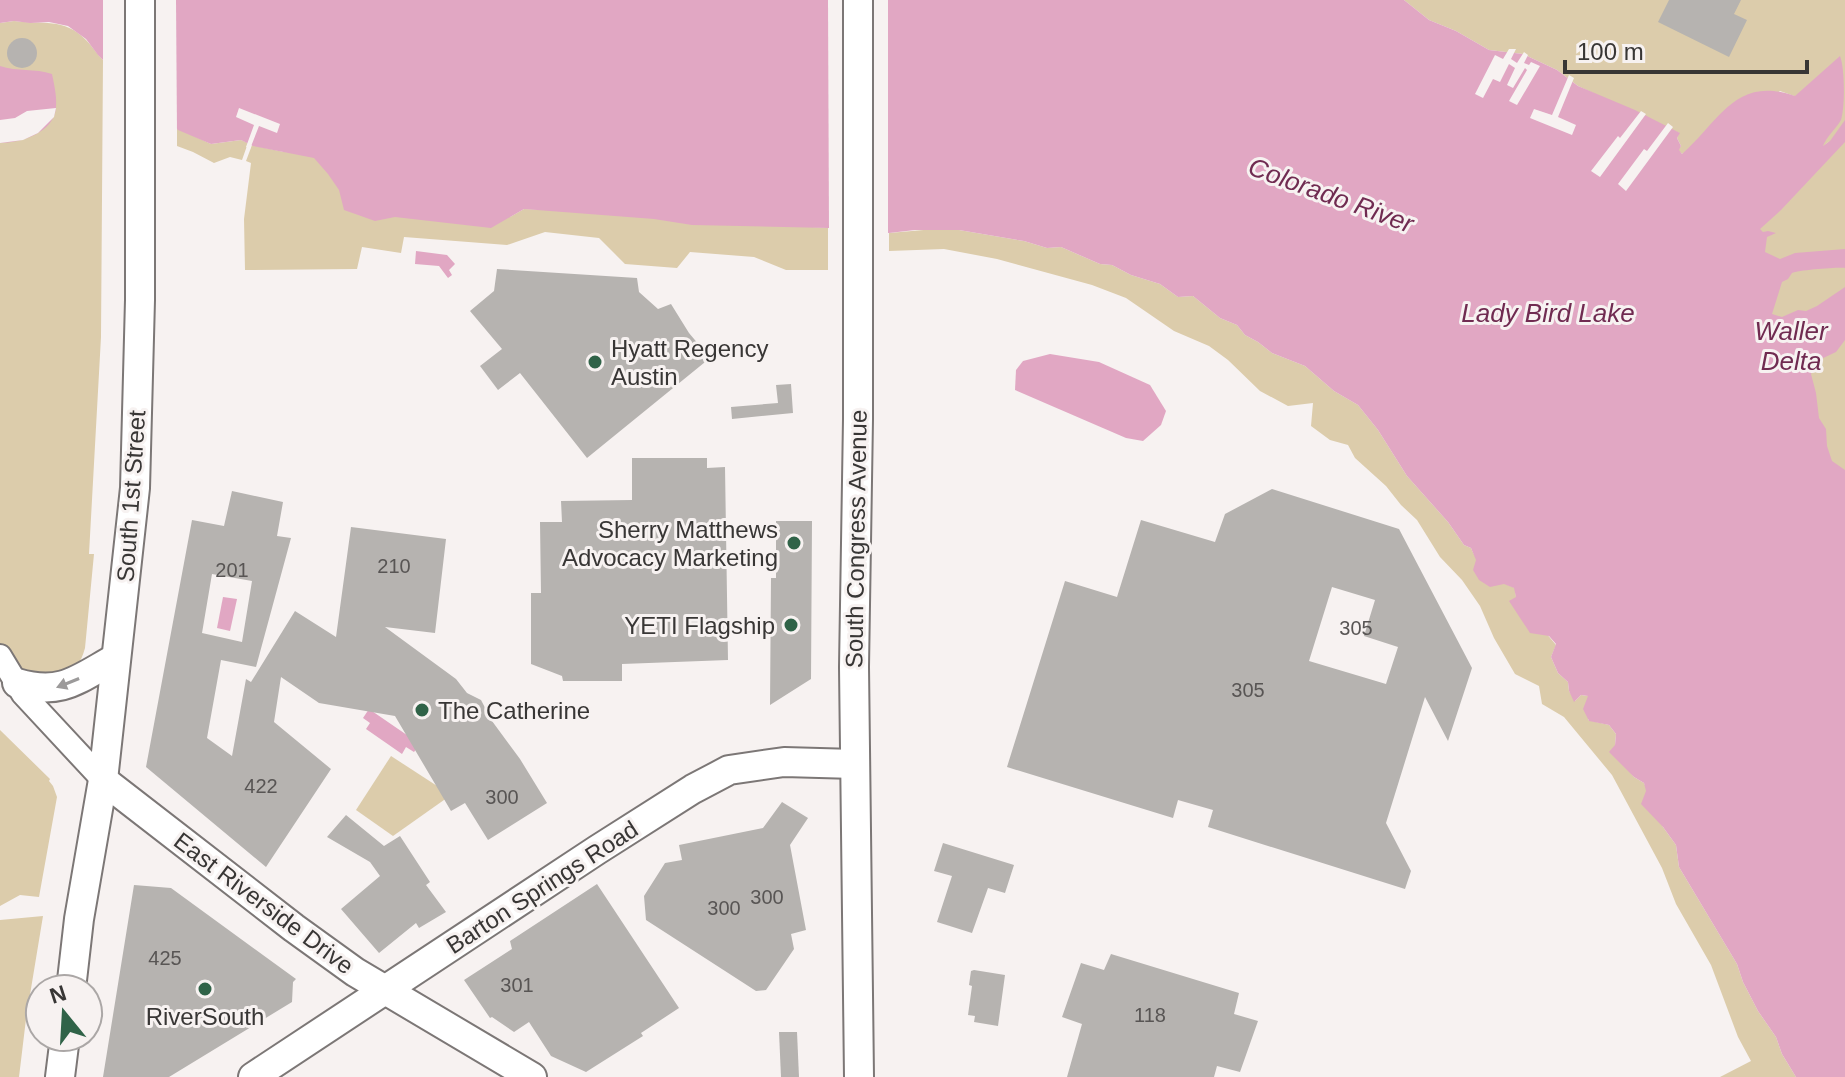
<svg xmlns="http://www.w3.org/2000/svg" width="1845" height="1077" font-family="Helvetica,sans-serif">
<rect width="100%" height="100%" fill="#f7f2f1"/>
<g fill="#dcccab">
<polygon points="1404,0 1845,0 1845,495 1698,314 1751,233 1829,141 1823,147 1797,97 1780,91 1682,154 1678,150 1681,146 1677,138 1679,133 1578,86 1557,70 1523,54 1489,50 1456,31 1429,20"/>
<path d="M14 21C42 25 64 17 86 40 92 46 97 54 103 60L101 337 89 554H94L85 648C81 663 75 670 62 678L27 673 0 646V23Z"/>
<polygon points="177,128 211,144 241,140 248,143 242,160 230,157 214,163 193,152 177,146"/>
<polygon points="252,145 284,152 321,153 510,217 524,209 553,210 828,228 828,270 786,270 754,257 690,252 677,268 625,264 599,238 545,232 507,245 404,237 401,253 362,247 357,269 245,270 244,219 251,163 246,161"/>
<path d="M935 229 959 230 1024 241 1047 248 1061 247 1100 264 1112 265 1131 275 1160 284 1178 297 1193 296 1220 318 1237 325 1245 335 1258 342 1272 353 1305 366 1334 391 1358 405 1378 430 1407 476 1448 522 1464 545 1471 548C1478 566 1497 581 1515 588L1516 597 1556 645 1551 657 1558 673 1568 682 1569 691 1575 701 1581 695 1588 696V720L1609 725 1616 734 1615 745 1625 766 1634 777 1644 783 1663 827 1676 845 1679 867 1737 964 1743 982 1758 1011 1776 1037 1782 1054 1796 1077H1720L1751 1061 1738 1037 1711 965 1676 904 1662 868 1612 775 1564 717 1542 704 1539 686 1515 674 1494 638 1480 606 1462 580 1440 557 1417 520 1401 505 1386 486 1355 458 1348 445 1330 440 1311 426 1313 403 1288 406 1260 391 1228 360 1209 346 1174 331 1126 298 1092 285 997 259 944 249 889 251V233Z"/>
<polygon points="0,730 50,779 49,781 53,786 57,797 39,897 20,895 0,906"/>
<polygon points="391,756 451,795 393,836 356,810"/>
<polygon points="43,916 26,1019 19,1077 0,1077 0,920"/>
</g>
<g fill="#e1a7c3">
<path d="M0 0H1404L1429 20 1456 31 1489 50 1523 54 1557 70 1578 86 1635 110 1680 133 1677 138 1681 146 1679 150 1682 154C1720 120 1736 75 1795 96L1840 56C1845 69 1845 107 1841 120 1836 129 1826 137 1823 146L1830 141 1845 120V142L1781 210 1760 229 1763 232 1768 231 1776 233 1767 237 1765 252 1780 259 1795 253 1845 249V268C1839 267 1799 270 1792 273L1788 279 1782 282 1772 314 1782 317 1798 310 1806 311 1817 306 1845 287V340L1836 352 1819 360 1811 374 1816 393 1819 418 1826 429 1827 446 1832 461 1845 470V1077H1796L1782 1054 1776 1037 1758 1011 1743 982 1737 964 1679 867 1676 845 1663 827 1641 804 1646 791 1644 783 1634 777 1609 752 1615 745 1616 734 1609 725 1589 721 1583 709 1588 696 1581 695 1574 702 1569 691 1568 682 1558 673 1551 657 1556 644 1549 636 1530 633 1509 601 1516 597 1514 588 1504 584 1490 587 1479 580 1473 570 1476 560 1471 548 1464 545 1448 522 1407 476 1378 430 1358 405 1334 391 1305 366 1272 353 1258 342 1245 335 1237 325 1220 318 1193 296 1178 297 1160 284 1131 275 1112 265 1100 264 1061 247 1047 248 1024 241 959 230H915L889 233 828 228 692 225 654 219 524 209 491 228 395 217 375 221 344 210 339 190 328 174 314 158 253 146 241 140 211 144 178 130 169 120 130 87 98 55 86 39 68 26 49 22 30 23 14 21 0 23Z"/>
<path d="M0 66C17 72 35 68 52 74 54 84 57 96 56 107 55 132 21 143 0 143Z"/>
<polygon points="416,251 447,255 455,264 449,270 452,275 448,278 439,266 415,264"/>
<polygon points="1050,354 1099,362 1150,385 1166,411 1161,425 1143,441 1126,438 1015,390 1016,370 1023,361"/>
<polygon points="223,597 237,599 230,631 217,628"/>
<polygon points="369,709 420,744 414,752 406,747 402,754 366,729 370,723 363,718"/>
</g>
<g fill="#f7f2f1">
<polygon points="103,0 176,0 177,133 103,67"/>
<polygon points="828,0 888,0 888,237 829,232"/>
<polygon points="1509,49 1516,49 1511,59 1517,63 1524,52 1528,55 1524,63 1529,65 1531,62 1540,66 1517,105 1509,101 1527,70 1525,68 1513,88 1507,85 1515,68 1509,64 1500,82 1493,79 1483,98 1475,94 1495,55 1503,59"/>
<polygon points="1569,75 1574,78 1558,117 1576,125 1572,135 1530,118 1534,109 1552,115"/>
<polygon points="56,108 54,117 38,133 23,140 0,143 0,120 15,118 27,111"/>
<polygon points="239,108 280,124 277,133 259,126 250,149 246,147 254,125 236,117"/>
<polygon points="1641,111 1646,114 1600,177 1591,171 1618,136 1620,138"/>
<polygon points="1668,123 1673,127 1626,191 1618,184 1644,149 1647,151"/>
</g>
<g fill="#b6b3b0" fill-rule="evenodd">
<polygon points="1669,0 1741,0 1734,14 1747,20 1729,57 1658,22"/>
<circle cx="22" cy="53" r="15"/>
<polygon points="497,269 637,278 639,292 658,309 671,304 689,333 710,358 587,458 520,373 498,390 480,366 502,349 470,311 494,291"/>
<polygon points="791,384 793,413 732,419 731,407 778,403 776,385"/>
<polygon points="632,458 707,458 707,468 725,467 728,660 622,664 622,681 563,681 562,676 531,664 531,593 541,593 540,522 562,522 561,501 632,500"/>
<path d="M1272 489 1399 529 1472 668 1448 741 1425 697 1386 823 1411 871 1405 889 1208 827 1213 810 1178 800 1173 818 1007 767 1065 581 1117 597 1141 520 1215 542 1225 514ZM1332 587 1375 600 1364 636 1398 647 1386 684 1309 661Z"/>
<path d="M232 491 283 502 277 536 291 538 256 667 221 660 207 738 232 756 246 679 251 682 295 611 336 637 351 527 446 539 435 633 385 627 456 679 467 693 481 700 492 721 520 759 547 803 488 840 465 803 451 811 395 716 319 703 281 677 274 722 331 769 266 867 146 767 192 520 224 526ZM212 574 252 581 242 642 202 633Z"/>
<polygon points="776,521 812,521 811,679 770,705 771,578 776,578"/>
<polygon points="782,802 808,818 790,845 806,930 791,934 794,949 766,990 756,991 646,920 644,896 665,863 682,860 679,845 763,828"/>
<polygon points="346,815 384,846 400,836 430,882 426,885 446,912 419,928 416,923 379,953 341,909 380,876 370,862 327,837"/>
<polygon points="943,843 1014,865 1005,893 988,888 972,933 937,922 952,876 934,871"/>
<polygon points="597,884 679,1008 641,1033 643,1036 586,1072 551,1056 529,1022 514,1032 492,1017 490,1018 464,980 512,949 510,941"/>
<polygon points="134,885 171,888 296,979 293,982 292,1002 169,1077 103,1077"/>
<polygon points="1111,954 1239,993 1234,1014 1258,1021 1240,1072 1217,1066 1214,1077 1067,1077 1082,1024 1062,1017 1081,963 1104,970"/>
<polygon points="974,970 1005,975 998,1026 974,1022 975,1016 968,1015 972,986 969,985 971,971"/>
<polygon points="779,1032 797,1032 799,1077 781,1077"/>
</g>
<g fill="none" stroke-linecap="round" stroke-linejoin="round">
<g stroke="#7c7776" stroke-width="26">
<polyline id="tertiary" points="0,656 23,694 103,780"/>
</g>
<g stroke="#7c7776" stroke-width="32">
<g id="primary">
<polyline points="858,0 858,419 854,667 859,1077"/>
<path d="M17 683C62 696 78 679 116 658"/>
<polyline points="103,780 294,928 355,972 532,1077"/>
<polyline points="71,989 79,919 103,780 135,488 140,300 140,0"/>
<polyline points="60,1077 65,1037"/>
<polyline points="253,1077 597,850 693,789 729,770 784,762 855,764"/>
</g>
</g>
<use href="#tertiary" stroke="#fff" stroke-width="22"/>
<use href="#primary" stroke="#fff" stroke-width="28"/>
</g>
<defs><path id="oneway-solid" d="M-6-.8H1V-3.2L6.5 0L1 3.2V.8H-6Z" transform="scale(2)"/></defs>
<use fill="#9c9a9a" href="#oneway-solid" transform="translate(68 683) rotate(158)"/>
<g fill="#306348" stroke="#f7f2f1" stroke-width="3">
<circle cx="595" cy="362" r="8"/>
<circle cx="794" cy="543" r="8"/>
<circle cx="791" cy="625" r="8"/>
<circle cx="422" cy="710" r="8"/>
<circle cx="205" cy="989" r="8"/>
</g>
<g text-anchor="middle" dominant-baseline="central" stroke-width="6" stroke-linejoin="round" paint-order="stroke">
<g font-size="20" fill="#585554">
<text x="394" y="566">210</text>
<text x="232" y="570">201</text>
<text x="1356" y="628">305</text>
<text x="1248" y="690">305</text>
<text x="261" y="786">422</text>
<text x="502" y="797">300</text>
<text x="767" y="897">300</text>
<text x="724" y="908">300</text>
<text x="165" y="958">425</text>
<text x="517" y="985">301</text>
<text x="1150" y="1015">118</text>
</g>
<g font-size="24" fill="#383635" stroke="#f7f2f1" text-anchor="start">
<text x="611" y="348">Hyatt Regency<tspan x="611" dy="28">Austin</tspan></text>
<text x="778" y="529" text-anchor="end">Sherry Matthews<tspan x="778" dy="28">Advocacy Marketing</tspan></text>
<text x="775" y="625" text-anchor="end">YETI Flagship</text>
<text x="438" y="710">The Catherine</text>
<text x="205" y="1016" text-anchor="middle">RiverSouth</text>
</g>
<g font-size="24" fill="#383635" stroke="#f7f2f1">
<text transform="translate(131 496) rotate(-86)">South 1st Street</text>
<text transform="translate(856 539) rotate(-89)">South Congress Avenue</text>
<text transform="translate(542 887) rotate(-33)">Barton Springs Road</text>
<text transform="translate(264 903) rotate(37)">East Riverside Drive</text>
</g>
<g font-size="26" font-style="italic" fill="#702b51" stroke="#f7f2f1">
<text transform="translate(1331 195) rotate(20)">Colorado River</text>
<text x="1548" y="313">Lady Bird Lake</text>
<text x="1791" y="331">Waller<tspan x="1791" dy="30">Delta</tspan></text>
</g>
</g>
<g transform="translate(64 1013) rotate(342)"><circle r="38" fill="#f7f2f1" stroke="#aba7a6" stroke-width="2"/>
<path d="M0-6L14 30L0 20L-14 30Z" fill="#306348"/>
<text y="-12" font-size="22" font-weight="bold" text-anchor="middle" fill="#383635">N</text>
</g>
<path d="M1565 60v12h242v-12" fill="none" stroke="#383635" stroke-width="4"/>
<text x="1577" y="60" font-size="24" fill="#383635" stroke="#f7f2f1" stroke-width="6" paint-order="stroke">100 m</text>
</svg>
